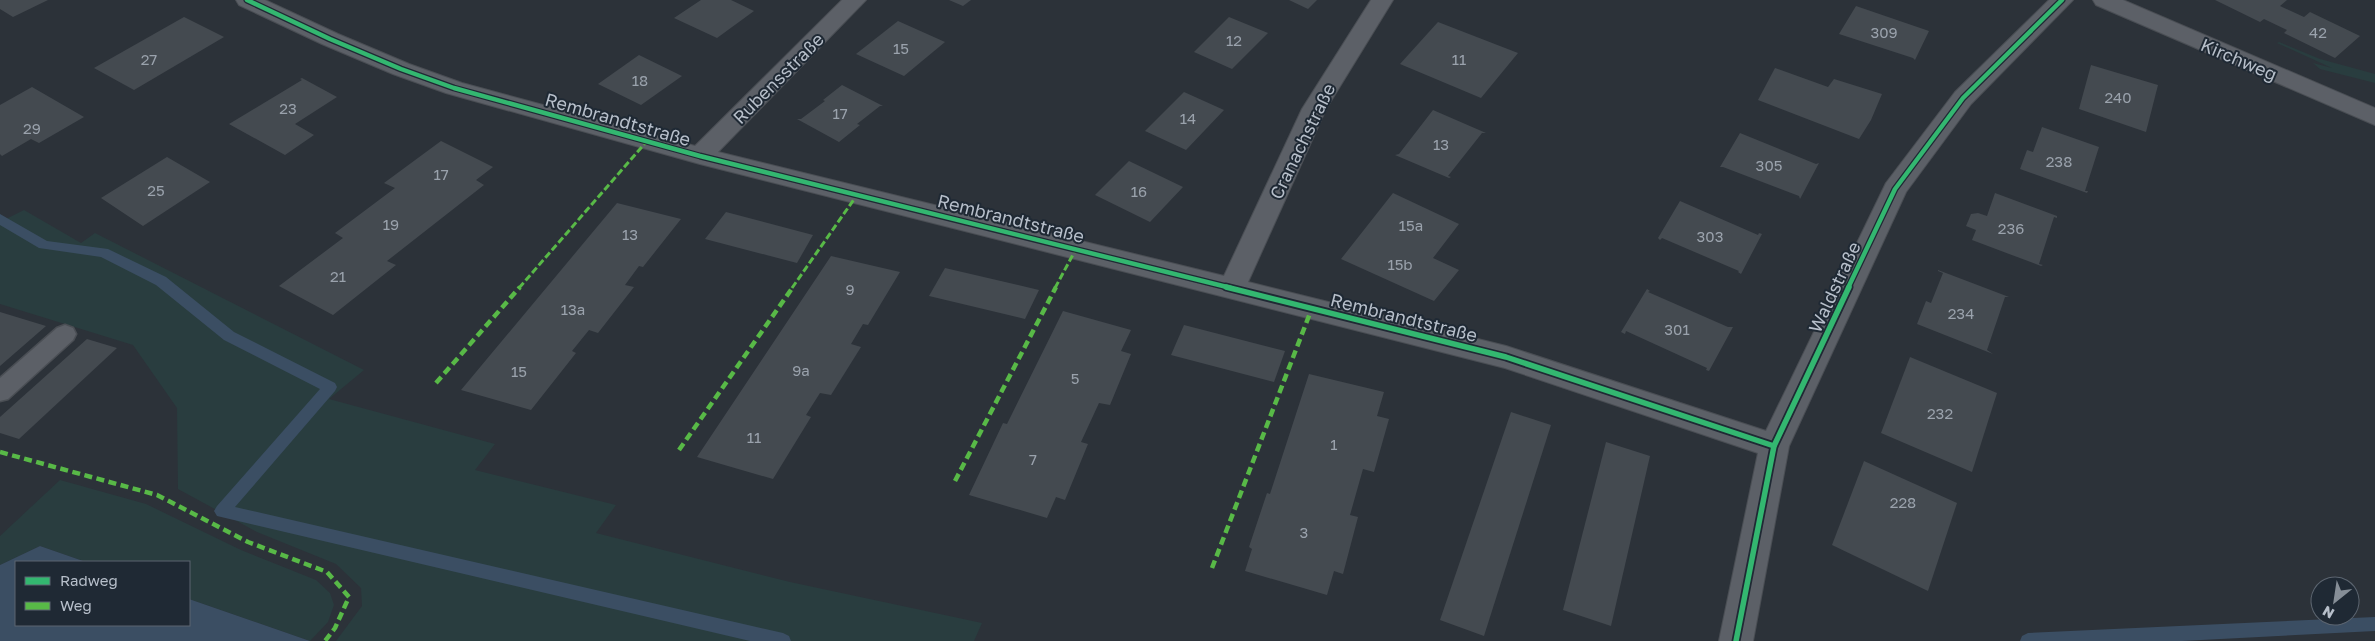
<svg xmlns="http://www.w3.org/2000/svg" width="2375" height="641" font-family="'Golos Text',sans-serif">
<rect width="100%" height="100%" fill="#2c3239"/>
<g fill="#293d3f">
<polygon points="2279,42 2320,59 2375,74 2375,83 2320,69 2313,63 2332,68 2277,43"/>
<polygon points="24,210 81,243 95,233 364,370 329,399 495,444 475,470 616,505 596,533 790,582 982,623 974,641 336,641 362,606 361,588 336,564 257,532 178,489 177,408 133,345 0,304 0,222"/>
<polygon points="60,480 146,504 241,550 316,580 330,593 334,605 328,622 310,641 189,599 189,562 86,562 40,546 0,565 0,536"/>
</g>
<polygon fill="#3b4e63" points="40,546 86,562 16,562 16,625 189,625 189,599 310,641 0,641 0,565"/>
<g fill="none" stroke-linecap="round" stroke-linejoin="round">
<g fill="#3b4e63" fill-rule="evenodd">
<polygon points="0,214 47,241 108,249 166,277 234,332 335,383 337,387 335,391 235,507 783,633 789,636 791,641 750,641 217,516 214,511 217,506 320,389 224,340 156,285 101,257 39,248 0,225"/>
<polygon points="2375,617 2375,631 2182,641 2020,641 2022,636 2028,633"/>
</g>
</g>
<g fill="#444a50">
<polygon points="0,0 48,0 13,17 0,9"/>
<polygon points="701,0 731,0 754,11 717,38 674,18"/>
<polygon points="949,0 971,0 963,6"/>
<polygon points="1289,0 1317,0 1308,9"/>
<polygon points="2215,0 2287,0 2280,6 2304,17 2310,12 2360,36 2335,58 2284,33 2287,30 2264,19 2260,22"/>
<polygon points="1856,6 1929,31 1915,60 1913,58 1839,34"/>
<polygon points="184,17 224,37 134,90 94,68"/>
<polygon points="1229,17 1268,33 1232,69 1194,52"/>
<polygon points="898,21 945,42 904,76 856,54"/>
<polygon points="1438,22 1518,53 1481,98 1400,64"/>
<polygon points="639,55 682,76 641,105 598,84"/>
<polygon points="2091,65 2158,85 2146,132 2079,109"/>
<polygon points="1775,68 1828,87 1834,79 1882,94 1871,120 1859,139 1758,100"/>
<polygon points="302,78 337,97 295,124 314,135 285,155 229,124 302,80 300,79"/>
<polygon points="842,85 883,106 880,106 857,124 860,125 839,142 797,119 801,119 825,101 823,100"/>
<polygon points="32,87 84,117 39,143 31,139 2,156 0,154 0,105"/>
<polygon points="1184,92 1224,110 1186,150 1145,131"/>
<polygon points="1433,110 1486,133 1482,133 1448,176 1451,177 1449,178 1395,155 1399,154"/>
<polygon points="2042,127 2099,147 2085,191 2088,191 2087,193 2020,169 2027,150 2033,152"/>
<polygon points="1740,133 1816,164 1819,163 1800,199 1799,196 1723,167 1720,167"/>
<polygon points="441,141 493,167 476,180 484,185 387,261 396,265 333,315 279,286 343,238 335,233 395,188 384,183"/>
<polygon points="167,157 210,182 143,226 101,198"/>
<polygon points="1129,161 1183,187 1150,222 1095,195"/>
<polygon points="1393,193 1459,224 1433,258 1459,270 1434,301 1341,259"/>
<polygon points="1995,193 2057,216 2057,218 2054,217 2039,264 2043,265 2041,266 1972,240 1976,230 1966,226 1969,219 1971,214 1978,213 1987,216"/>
<polygon points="1680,201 1758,235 1759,233 1762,234 1741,274 1738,272 1739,271 1662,238 1660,240 1658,238"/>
<polygon points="617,203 681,219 643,267 639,266 625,285 634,287 598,333 589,330 572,351 576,353 531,410 461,390"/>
<polygon points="726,212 813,235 797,263 705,239"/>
<polygon points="831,256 900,272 868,325 863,324 851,344 861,347 831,395 820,393 806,415 811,417 773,479 697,457"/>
<polygon points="945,268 1039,290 1025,319 929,296"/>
<polygon points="1938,270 2009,297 2005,297 1987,350 1993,354 1917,324 1926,301 1931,303 1943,273 1938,271"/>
<polygon points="1647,289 1650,291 1648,292 1728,327 1733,327 1709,371 1706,370 1707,368 1626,331 1625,334 1621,332"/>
<polygon points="1063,311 1131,330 1121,351 1131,354 1110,405 1099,403 1081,442 1088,444 1065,500 1056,497 1047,518 969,495 1003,423 1007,424"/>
<polygon points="0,312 46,326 0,366"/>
<polygon points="1184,325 1285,351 1274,382 1171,355"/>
<polygon points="87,339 117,348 19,439 0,433 0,417"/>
<polygon points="1910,357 1997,393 1972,472 1881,433"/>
<polygon points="1309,374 1384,392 1377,416 1389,419 1374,472 1363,469 1350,515 1358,517 1343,574 1334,571 1327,595 1245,571 1252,549 1249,547 1267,493 1270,494"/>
<polygon points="1511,412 1551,425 1484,636 1440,620"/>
<polygon points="1606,442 1650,456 1611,626 1563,610"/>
<polygon points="1864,461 1957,503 1928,591 1832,545"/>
</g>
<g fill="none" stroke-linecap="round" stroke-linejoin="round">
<g stroke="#4a4e54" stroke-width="3">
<polygon id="service" points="65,325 73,328 76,334 73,340 8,399 0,401 0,378 57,328"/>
</g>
<g stroke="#4a4e54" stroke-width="2">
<polygon id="minor" points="236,0 265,0 338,34 409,64 462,83 695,146 842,0 866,0 718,152 1224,276 1302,109 1371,0 1393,0 1326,109 1248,282 1506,346 1766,431 1886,183 1955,92 2049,0 2073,0 1971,104 1906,192 1789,446 1753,641 1719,641 1758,453 1505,368 700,164 446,93 393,74 322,44 239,5"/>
</g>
<g stroke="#4a4e54" stroke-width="2">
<polygon id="tertiary" points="2093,0 2123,0 2375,108 2375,125 2096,5"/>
</g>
<use href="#service" fill="#5c6067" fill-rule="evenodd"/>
<use href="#minor" fill="#5c6067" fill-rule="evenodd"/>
<use href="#tertiary" fill="#5c6067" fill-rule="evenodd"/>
<g stroke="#58b947" stroke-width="3" stroke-dasharray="7 3" stroke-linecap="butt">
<polyline points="519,288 647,141"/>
<polyline points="792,288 857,195"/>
<polyline points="1055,288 1076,249"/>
</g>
<g stroke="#58b947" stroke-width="4.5" stroke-dasharray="8 4.5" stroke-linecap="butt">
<polyline points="436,383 520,287"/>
<polyline points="679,450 793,287"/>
<polyline points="0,452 157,495 248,542 327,572 349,597 335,628 325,641"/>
<polyline points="955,481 1056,287"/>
<polyline points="1212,568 1312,308"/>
</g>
<g stroke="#1f2934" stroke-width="7">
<g id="cycleway-far1">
<polyline points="247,0 330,39 401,69 454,88 700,156 1231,288"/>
<polyline points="1848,288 1895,189 1963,98 2062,0"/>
</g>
</g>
<g stroke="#1f2934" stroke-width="9">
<g id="cycleway">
<polyline points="1226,287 1506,357 1774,446"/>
<polyline points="1736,641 1774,446 1849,287"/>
</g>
</g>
<use href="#cycleway-far1" stroke="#33b770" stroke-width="4.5"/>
<use href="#cycleway" stroke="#33b770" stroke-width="5.5"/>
</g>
<g text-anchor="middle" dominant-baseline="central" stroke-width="4" stroke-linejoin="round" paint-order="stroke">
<g font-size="15" fill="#9aa2ac">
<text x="1884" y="32">309</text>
<text x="2318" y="32">42</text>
<text x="1234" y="40">12</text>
<text x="901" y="48">15</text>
<text x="149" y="59">27</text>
<text x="1459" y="59">11</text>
<text x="640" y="80">18</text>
<text x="2118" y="97">240</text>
<text x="288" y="108">23</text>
<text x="840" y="113">17</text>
<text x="1188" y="118">14</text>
<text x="32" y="128">29</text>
<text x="1441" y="144">13</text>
<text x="2059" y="161">238</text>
<text x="1769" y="165">305</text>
<text x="441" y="174">17</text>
<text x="156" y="190">25</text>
<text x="1139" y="191">16</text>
<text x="391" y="224">19</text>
<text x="1411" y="225">15a</text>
<text x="2011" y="228">236</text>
<text x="630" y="234">13</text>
<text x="1710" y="236">303</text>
<text x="1400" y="264">15b</text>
<text x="338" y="276">21</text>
<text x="850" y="289">9</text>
<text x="573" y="309">13a</text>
<text x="1961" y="313">234</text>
<text x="1677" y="329">301</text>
<text x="801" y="370">9a</text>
<text x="519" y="371">15</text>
<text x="1075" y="378">5</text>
<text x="1940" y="413">232</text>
<text x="754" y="437">11</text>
<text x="1334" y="444">1</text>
<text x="1033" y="459">7</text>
<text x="1903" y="502">228</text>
<text x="1304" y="532">3</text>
</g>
<g font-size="18" fill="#b7bfca" stroke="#1f2934">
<text transform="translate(2239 59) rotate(23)">Kirchweg</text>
<text transform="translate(778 78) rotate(-45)">Rubensstraße</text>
<text transform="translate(618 119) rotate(16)">Rembrandtstraße</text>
<text transform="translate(1302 141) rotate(-64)">Cranachstraße</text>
<text transform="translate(1011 218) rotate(14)">Rembrandtstraße</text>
<text transform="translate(1834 287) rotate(-65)">Waldstraße</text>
<text transform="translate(1404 317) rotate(14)">Rembrandtstraße</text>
</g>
</g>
<rect x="15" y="561" width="175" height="65" fill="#1f2934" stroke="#5c6570"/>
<rect x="25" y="577" width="25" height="8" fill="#33b770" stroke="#5c6570"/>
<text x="60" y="586" font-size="15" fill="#b7bfca">Radweg</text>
<rect x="25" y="602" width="25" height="8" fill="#58b947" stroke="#5c6570"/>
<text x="60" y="611" font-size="15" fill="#b7bfca">Weg</text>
<g transform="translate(2335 601) rotate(210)"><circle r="24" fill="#1f2934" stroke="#5c6570"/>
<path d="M0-4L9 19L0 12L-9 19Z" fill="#868e97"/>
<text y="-8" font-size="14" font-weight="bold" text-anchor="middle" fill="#b7bfca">N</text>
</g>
</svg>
